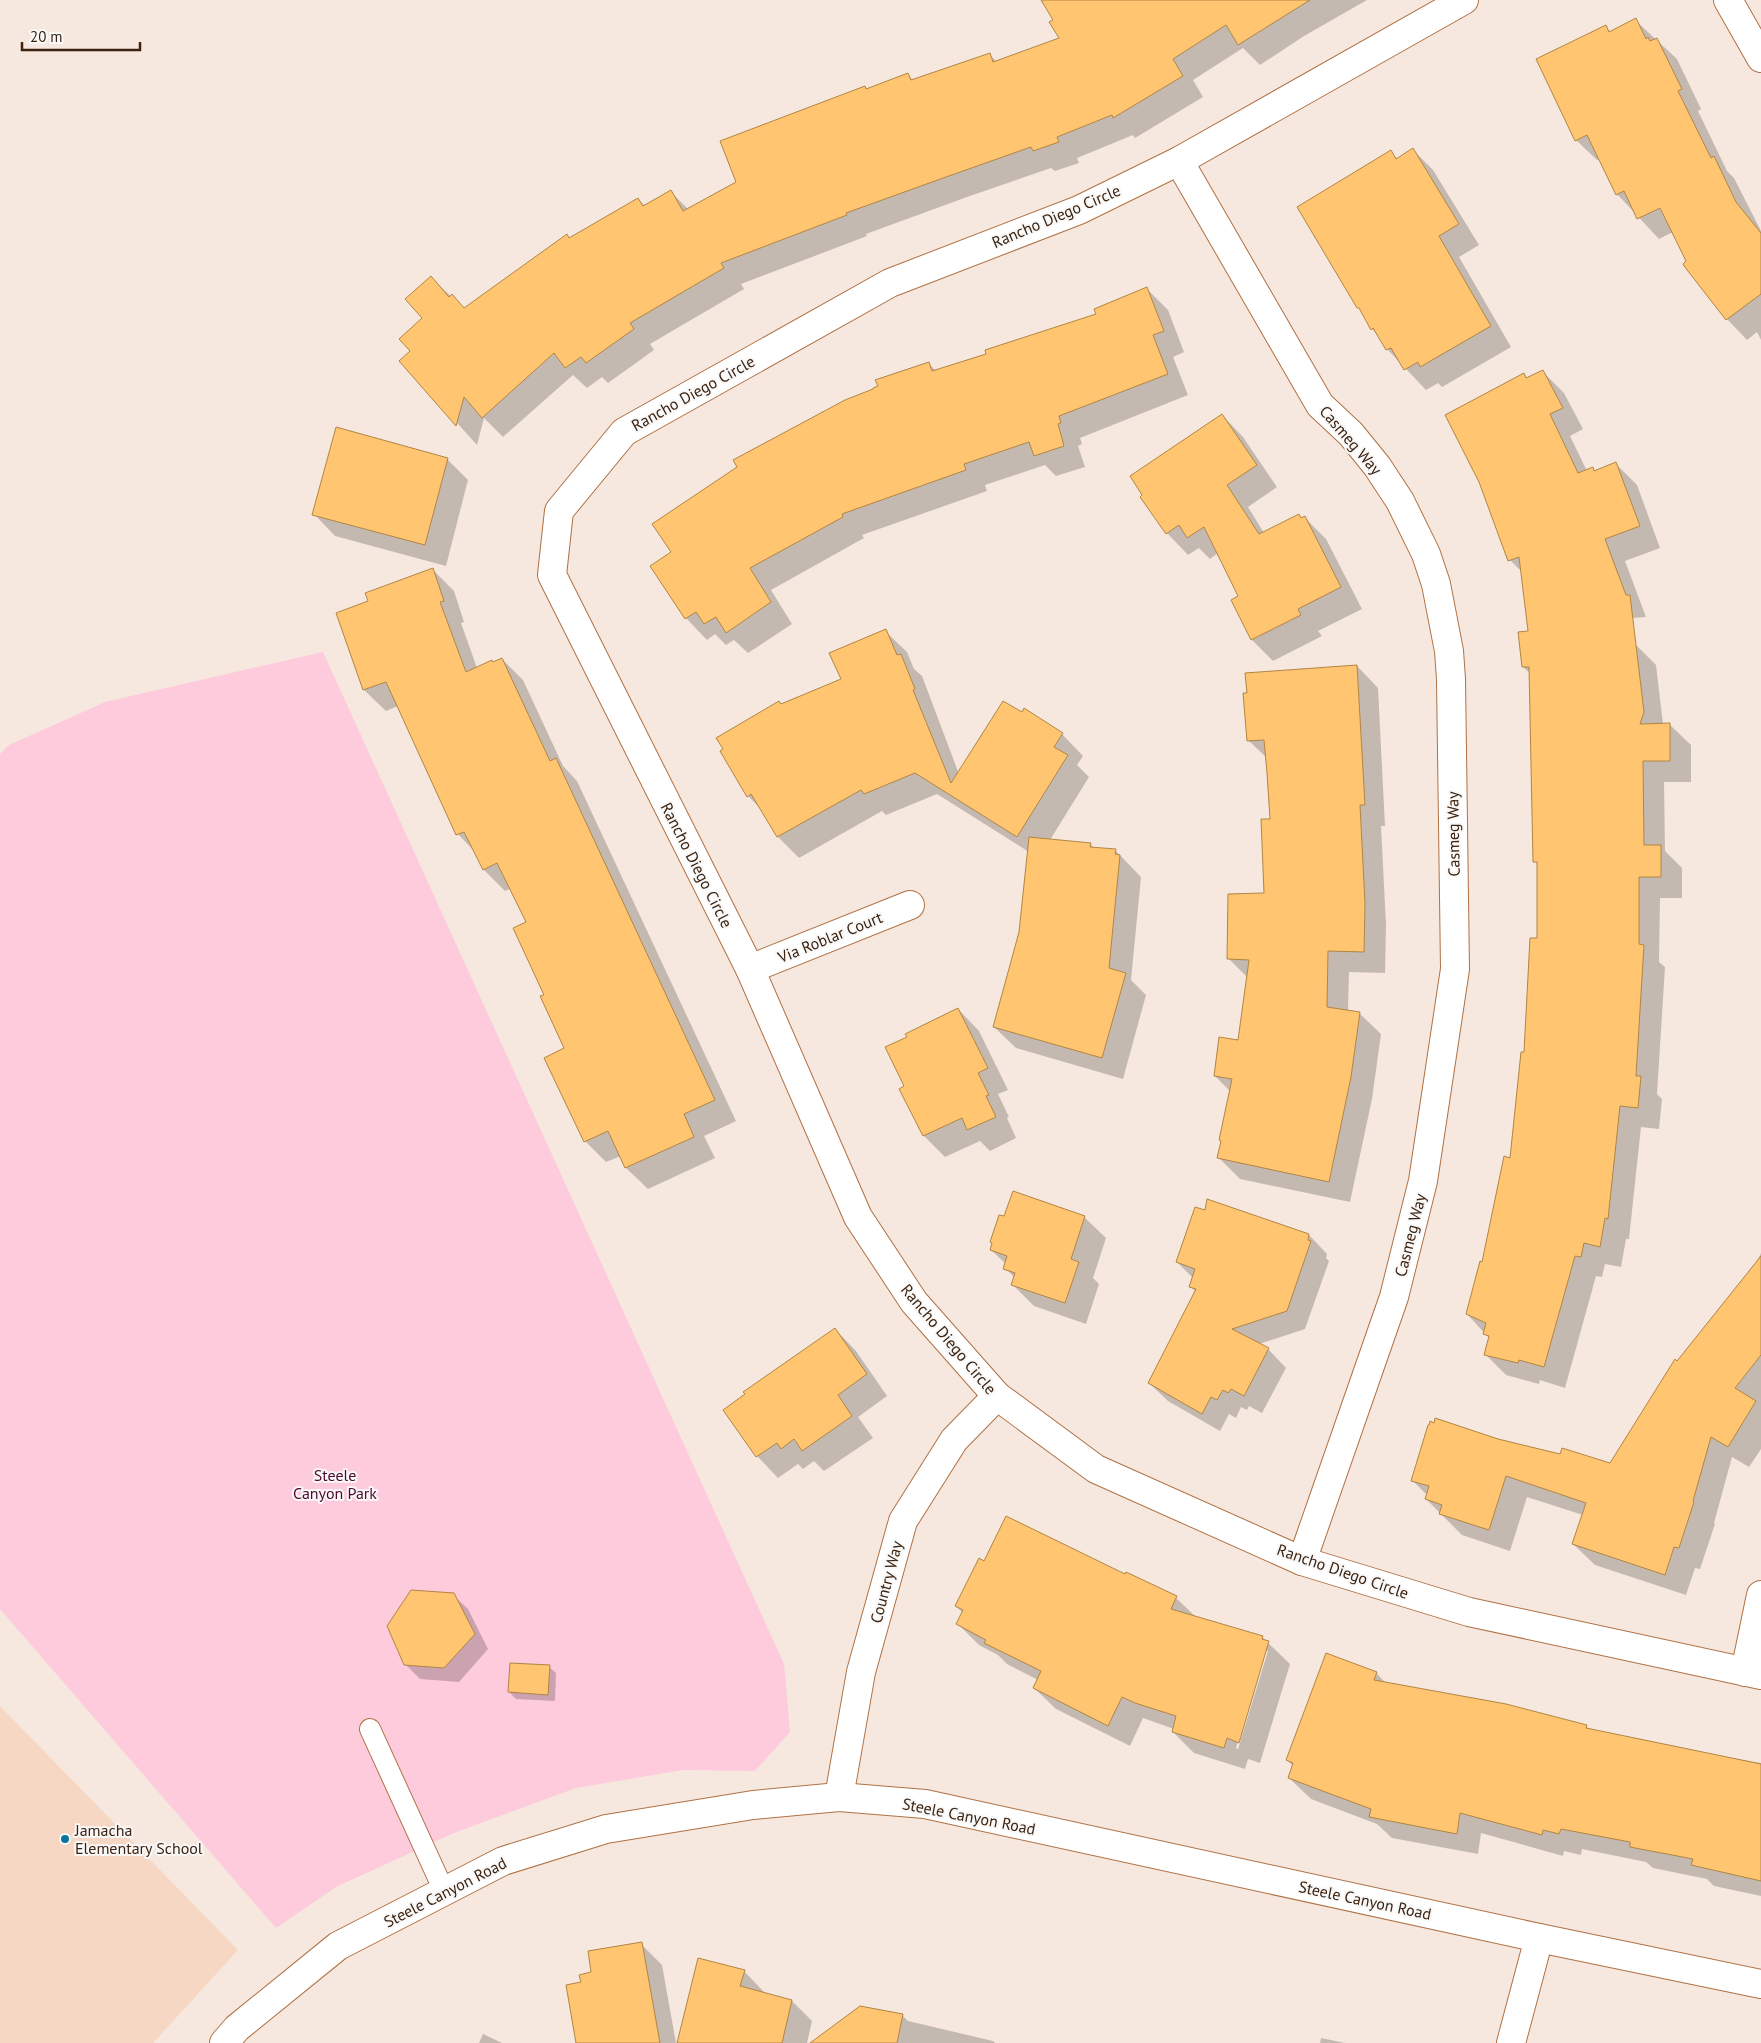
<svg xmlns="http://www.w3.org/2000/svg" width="1761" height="2043" font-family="'PT Sans',sans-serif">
<rect width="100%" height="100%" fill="#f6e8de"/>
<polygon fill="#f6d7c3" points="0,1706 238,1950 153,2043 0,2043"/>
<polygon fill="#fecbdd" points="323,652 784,1664 790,1732 755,1771 683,1770 576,1788 454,1833 336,1887 276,1928 0,1609 0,754 9,745 105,702"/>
<g fill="#0003" fill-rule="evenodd">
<polygon points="1057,0 1367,0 1304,36 1260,65 1243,48 1193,80 1203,97 1135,138 1133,135 1077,158 1079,163 1055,171 1051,168 967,197 866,234 867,236 741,284 744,289 650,344 654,350 608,383 602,377 587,388 573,375 503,437 484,418 477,445 401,361 412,351 424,319 431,278 465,309 569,239 638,199 645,206 670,191 688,209 737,183 865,88 867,90 907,74 914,81 989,54 997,62 1061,39 1054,20"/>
<polygon points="1635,20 1677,59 1701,109 1698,111 1727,171 1734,178 1761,231 1761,340 1757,332 1747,340 1727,319 1687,262 1673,232 1659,239 1617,194 1600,159 1597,160 1576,140 1605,27 1611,32"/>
<polygon points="1413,150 1433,170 1479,245 1459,257 1511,347 1442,387 1438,383 1426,390 1387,349 1380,337 1372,329 1390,152 1398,159"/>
<polygon points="1147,289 1168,310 1184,352 1173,357 1188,395 1080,438 1082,444 1078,446 1085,467 1056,476 1045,465 985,485 987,491 862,535 864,538 771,590 792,624 748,653 734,640 726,645 715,634 707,640 686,618 673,553 875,390 928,363 936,371 1098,315"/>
<polygon points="1543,372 1564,393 1583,429 1570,436 1587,471 1593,469 1595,471 1616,464 1637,485 1660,548 1625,561 1646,617 1620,619 1635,644 1656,665 1663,724 1669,724 1691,745 1691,782 1664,782 1665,851 1682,868 1682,898 1660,898 1659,962 1665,967 1657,1094 1662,1099 1659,1129 1641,1127 1629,1239 1626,1239 1621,1267 1605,1264 1602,1277 1596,1276 1565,1388 1540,1380 1539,1384 1506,1375 1485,1354 1489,1338 1467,1314 1483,1263 1511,1159 1538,940 1538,865 1535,861 1531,674 1523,667 1529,632 1523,573 1510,560 1524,375 1528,379"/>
<polygon points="1222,415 1243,437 1277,487 1248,507 1264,533 1305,518 1326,539 1362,609 1318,631 1322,636 1273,661 1252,640 1232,601 1240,597 1218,553 1210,559 1199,548 1188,555 1167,533"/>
<polygon points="447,459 468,480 446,566 335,536 314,514"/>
<polygon points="432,569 454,591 464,622 461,623 477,668 502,659 523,680 563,766 577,781 736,1121 704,1136 715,1158 648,1189 626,1168 621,1156 606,1162 585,1141 566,1048 545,995 528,922 511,888 505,891 484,870 475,852 458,834 398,706 386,711 364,690 337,614 369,602"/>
<polygon points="885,631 907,652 914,669 922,676 959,774 1062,734 1083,756 1077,765 1089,777 1050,840 1090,844 1094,848 1115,850 1141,877 1131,980 1146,995 1123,1079 1016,1048 994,1027 1020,932 1029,852 937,794 886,815 882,811 799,858 778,837 763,811 748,796 781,705 842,680"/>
<polygon points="1357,666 1378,688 1385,826 1381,826 1386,925 1385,973 1349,972 1348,1011 1359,1013 1381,1034 1372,1099 1350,1202 1240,1179 1218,1157 1230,1091 1215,1076 1240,1041 1248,978 1228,958 1266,894 1271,821 1267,758 1248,740"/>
<polygon points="958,1009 979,1031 1008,1090 998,1094 1009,1117 1007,1118 1016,1138 990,1151 980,1141 945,1157 924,1136 901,1089 906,1087 908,1037"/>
<polygon points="1084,1217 1106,1238 1093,1278 1099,1284 1086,1324 1034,1306 1013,1285 1015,1278 1005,1268 1006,1264 991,1250"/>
<polygon points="1309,1235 1327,1254 1326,1258 1329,1261 1305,1329 1259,1344 1268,1349 1286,1368 1262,1413 1249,1406 1247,1410 1241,1407 1236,1418 1229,1414 1220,1431 1168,1401 1149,1383 1196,1292 1191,1287 1193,1278 1177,1262"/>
<polygon points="1761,1253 1761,1449 1749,1467 1732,1457 1714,1523 1715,1524 1700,1569 1695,1568 1686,1595 1595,1565 1573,1544 1583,1515 1527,1497 1510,1551 1462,1535 1426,1499 1427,1495 1412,1480 1498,1440 1561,1456 1610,1464 1678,1362 1755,1265"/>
<polygon points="835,1329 856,1351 887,1396 858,1417 873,1438 824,1471 814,1461 803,1469 798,1464 778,1478 757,1456 725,1410"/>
<path d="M984 1562 1125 1576 1176 1598 1196 1617 1262 1637 1290 1664 1260 1763 1248 1759 1245 1769 1194 1753 1173 1732 1174 1729 1143 1718 1130 1746 1056 1709 1034 1688 1038 1680 1007 1664 998 1655 979 1645 958 1624 963 1613 956 1606ZM1265 1651H1268L1238 1749 1236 1748Z"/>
<polygon points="453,1595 468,1609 488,1649 459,1682 420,1679 405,1664"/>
<polygon points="549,1667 556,1673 555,1701 516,1699 509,1692"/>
<polygon points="1376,1673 1387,1684 1586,1726 1590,1730 1689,1749 1692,1752 1761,1763 1761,1896 1714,1886 1707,1879 1653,1868 1646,1862 1582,1849 1581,1855 1564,1851 1563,1856 1481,1833 1478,1854 1392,1838 1377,1824 1311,1799 1289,1778 1293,1766 1287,1760"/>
<polygon points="641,1944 662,1965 676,2043 577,2043 582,1983 593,1974"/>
<polygon points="744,1971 764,1992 764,1994 792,2001 812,2021 807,2043 678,2043"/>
<polygon points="902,2015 908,2021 993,2041 995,2043 812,2043"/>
<polygon points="483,2034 502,2043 479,2043"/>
<polygon points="1321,2038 1345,2043 1320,2043"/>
</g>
<g fill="#ffc571" stroke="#b18543">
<polygon points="1041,0 1310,0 1238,45 1226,25 1173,59 1183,76 1113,118 1112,115 1057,137 1059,142 1033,151 1031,147 946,177 846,213 847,215 721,263 724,268 630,323 634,329 586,363 581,357 565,368 554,353 482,418 464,397 456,426 399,361 410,351 399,339 422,318 405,299 431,276 449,297 452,294 464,308 567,234 569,238 638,198 643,206 671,190 683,211 736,182 720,141 865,86 866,89 908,73 911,80 990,53 993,62 1059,38 1049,22 1053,20"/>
<polygon points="1636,18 1646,39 1648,37 1650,41 1657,38 1682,89 1678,91 1711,158 1714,156 1736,202 1761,233 1761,294 1726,320 1684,266 1683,264 1686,261 1660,208 1637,219 1624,191 1616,195 1587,135 1575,141 1536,59 1606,25 1609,32"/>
<polygon points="1413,148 1459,224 1439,236 1491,326 1420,367 1418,362 1404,370 1391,348 1386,350 1373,328 1371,330 1359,308 1357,308 1297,207 1391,150 1396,159"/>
<polygon points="1147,287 1164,331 1153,335 1168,374 1059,416 1061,423 1058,424 1064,446 1034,456 1029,442 964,464 966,470 842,514 843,517 750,568 771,602 726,633 716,617 704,624 696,612 685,619 650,566 671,552 652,524 737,467 733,460 845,400 873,389 873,388 878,386 875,380 929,362 932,371 986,354 985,350 1096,314 1094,309"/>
<polygon points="1543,370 1563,408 1550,414 1578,473 1593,467 1594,471 1616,462 1640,526 1605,539 1626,595 1630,595 1644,712 1640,724 1670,723 1670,761 1643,761 1644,845 1661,845 1661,877 1639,877 1639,944 1644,945 1636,1076 1641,1076 1638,1108 1620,1106 1608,1219 1605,1218 1600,1247 1584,1243 1581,1257 1575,1256 1544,1367 1519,1360 1518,1363 1484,1355 1489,1336 1483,1334 1486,1323 1466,1314 1480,1261 1482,1262 1504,1156 1510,1158 1521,1052 1524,1052 1530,938 1537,938 1537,862 1533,862 1529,667 1522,667 1518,632 1528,631 1519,557 1508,561 1479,482 1445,415 1524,373 1526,378"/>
<polygon points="1222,414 1257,465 1227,485 1259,534 1299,514 1301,518 1305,516 1341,587 1298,609 1301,615 1251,640 1231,600 1238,596 1204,527 1187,538 1179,525 1166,534 1140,497 1142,495 1130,476"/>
<polygon points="336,427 448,458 425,545 312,515"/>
<polygon points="433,568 444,601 440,602 466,672 492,660 493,662 502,658 550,761 556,758 715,1100 684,1114 694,1137 625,1168 608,1131 584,1142 544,1058 564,1048 540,996 544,995 513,928 526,922 497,863 483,870 464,832 456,835 386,682 363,690 336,613 368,601 365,593"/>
<polygon points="886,629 897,655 901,654 915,689 913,690 951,783 1003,701 1022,712 1024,708 1063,733 1054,747 1068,755 1017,837 915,773 864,794 861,790 777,837 751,794 747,797 720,751 723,749 716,738 779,701 781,704 841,679 829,653"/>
<polygon points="1357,665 1365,805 1360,805 1365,903 1364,952 1328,951 1327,1007 1360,1012 1351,1077 1329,1182 1217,1158 1221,1141 1219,1140 1232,1079 1214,1076 1219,1037 1238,1040 1249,960 1227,959 1228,894 1264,893 1261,819 1270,819 1267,773 1264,740 1247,741 1243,693 1247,693 1245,673"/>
<polygon points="1029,837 1091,843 1090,847 1116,849 1115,854 1120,855 1109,968 1126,973 1102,1058 993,1027 1019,932"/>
<polygon points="958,1008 988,1068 978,1073 989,1095 986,1096 996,1117 967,1130 962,1118 923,1136 899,1089 904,1086 885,1047 907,1037 905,1034"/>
<polygon points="1013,1191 1085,1216 1071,1259 1079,1262 1065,1303 1011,1285 1015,1273 1003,1269 1007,1256 990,1250 992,1243 990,1242 999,1215 1004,1216"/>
<polygon points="1207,1199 1309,1234 1308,1240 1311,1241 1287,1311 1232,1329 1269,1348 1244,1396 1231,1389 1228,1393 1223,1390 1217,1400 1211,1397 1202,1414 1148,1383 1196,1289 1189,1287 1195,1269 1176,1262 1195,1207 1205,1210"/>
<polygon points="1761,1256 1761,1355 1735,1388 1756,1401 1728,1447 1711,1437 1693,1501 1694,1502 1679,1548 1674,1547 1665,1575 1572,1544 1586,1503 1506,1476 1489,1530 1439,1514 1442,1505 1425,1499 1429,1486 1411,1481 1428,1425 1429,1425 1430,1421 1434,1423 1435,1418 1498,1439 1560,1454 1562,1448 1610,1463 1675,1359 1677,1361"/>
<polygon points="835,1328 867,1374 838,1395 852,1416 802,1451 794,1439 781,1449 777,1443 756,1457 723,1410 745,1394 743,1392"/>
<polygon points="1006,1516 1125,1574 1126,1572 1177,1596 1171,1609 1263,1636 1262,1639 1269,1641 1239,1743 1227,1738 1224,1748 1172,1732 1176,1716 1135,1703 1122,1697 1108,1726 1033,1688 1041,1671 984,1643 986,1640 956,1624 963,1610 955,1606 979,1558 984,1561"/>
<polygon points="411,1590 454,1593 475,1634 444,1668 404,1665 387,1626"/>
<polygon points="1326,1653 1377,1672 1374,1680 1506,1704 1587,1725 1586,1728 1761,1764 1761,1881 1691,1865 1693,1859 1630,1847 1630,1842 1561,1829 1559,1834 1543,1830 1542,1835 1460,1813 1457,1834 1369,1817 1371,1809 1288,1778 1293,1763 1286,1760"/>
<polygon points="510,1663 550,1665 548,1695 508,1692"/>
<polygon points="642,1942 660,2043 576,2043 566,1985 581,1982 579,1975 591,1972 588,1951"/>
<polygon points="698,1958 745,1970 740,1986 792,2000 782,2043 677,2043"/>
<polygon points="860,2006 903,2014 897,2043 810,2043"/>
</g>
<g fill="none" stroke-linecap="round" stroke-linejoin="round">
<g stroke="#b07144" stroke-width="22">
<polyline id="service" points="370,1729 444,1891"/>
</g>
<g stroke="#b07144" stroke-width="30">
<g id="minor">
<polyline points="1464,0 1179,161 1079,210 890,283 624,432 559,511 552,575 750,969 858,1217 914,1302 997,1396 1096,1469 1302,1561 1469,1612 1761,1675"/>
<polyline points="1728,0 1761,58"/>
<polyline points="1179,161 1320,405 1351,434 1377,466 1400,501 1426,554 1436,584 1449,651 1451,679 1455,969 1423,1181 1394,1297 1302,1561"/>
<polyline points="750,969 910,905"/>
<polyline points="1745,1672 1761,1595"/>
<polyline points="839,1797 861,1672 903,1521 954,1440 997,1396"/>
<polyline points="1511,2043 1539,1938"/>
</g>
</g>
<g stroke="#b07144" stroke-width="30">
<polyline id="tertiary" points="224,2043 237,2028 338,1946 503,1861 606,1829 753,1805 839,1797 925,1804 1539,1938 1761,1984"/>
</g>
<use href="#service" stroke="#fff" stroke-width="20"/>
<use href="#minor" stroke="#fff" stroke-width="28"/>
<use href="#tertiary" stroke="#fff" stroke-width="28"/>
</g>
<circle fill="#0c729e" stroke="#f8f8f8" stroke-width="2" cx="65" cy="1839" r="5"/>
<g text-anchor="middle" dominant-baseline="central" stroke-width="4" stroke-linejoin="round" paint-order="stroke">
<g font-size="16" fill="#3c220f" stroke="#f8f8f8">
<text transform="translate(1056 216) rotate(-23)">Rancho Diego Circle</text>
<text transform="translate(693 393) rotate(-29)">Rancho Diego Circle</text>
<text transform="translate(1351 440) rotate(49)">Casmeg Way</text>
<text transform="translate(1453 834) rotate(-91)">Casmeg Way</text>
<text transform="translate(697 865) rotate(63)">Rancho Diego Circle</text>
<text transform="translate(830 937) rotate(-22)">Via Roblar Court</text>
<text transform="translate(1410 1235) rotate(-76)">Casmeg Way</text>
<text transform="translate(949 1339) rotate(50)">Rancho Diego Circle</text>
<text transform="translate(1343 1571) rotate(19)">Rancho Diego Circle</text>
<text transform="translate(886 1582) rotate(-75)">Country Way</text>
<text transform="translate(969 1816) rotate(11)">Steele Canyon Road</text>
<text transform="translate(445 1892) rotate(-27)">Steele Canyon Road</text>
<text transform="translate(1365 1900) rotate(12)">Steele Canyon Road</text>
</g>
<g font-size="16" fill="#51072d" stroke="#f8f8f8">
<text x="335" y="1475">Steele<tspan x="335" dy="18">Canyon Park</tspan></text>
</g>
<g font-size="16" fill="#3c220f" stroke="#f8f8f8" text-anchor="start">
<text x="75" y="1830">Jamacha<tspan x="75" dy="18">Elementary School</tspan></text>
</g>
</g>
<path d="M22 42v8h118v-8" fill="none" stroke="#3c220f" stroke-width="2.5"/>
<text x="30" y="42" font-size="15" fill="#3c220f" stroke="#f8f8f8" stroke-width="4" paint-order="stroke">20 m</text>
</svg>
